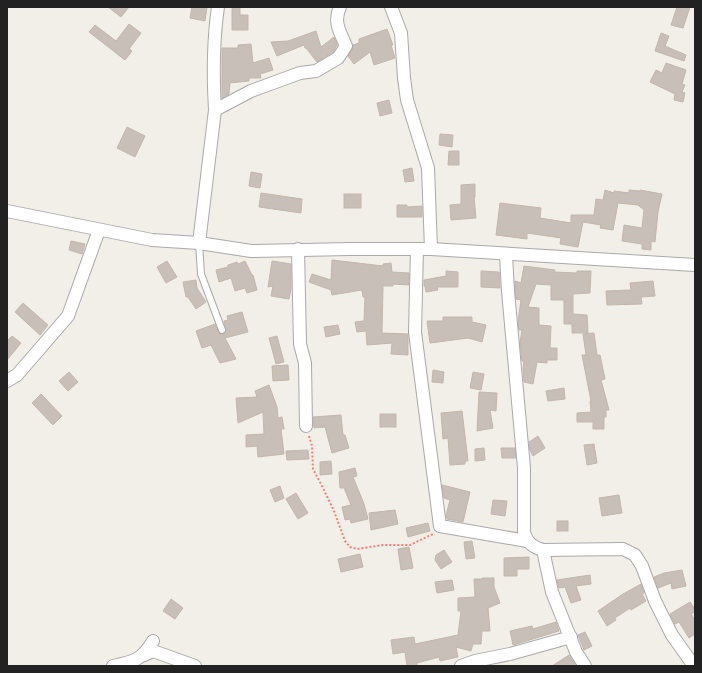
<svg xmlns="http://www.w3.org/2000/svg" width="702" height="673" font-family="Cabin,sans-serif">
<rect width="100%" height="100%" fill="#f2efe9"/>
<g fill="#c7bfb8" stroke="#c4b6ab">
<polygon points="108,7 129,7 121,17"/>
<polygon points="192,7 207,7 205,21 190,18"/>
<polygon points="232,7 240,7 240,15 248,15 248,30 232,30"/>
<polygon points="677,7 690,7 683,28 671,25"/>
<polygon points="129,24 141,33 129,49 132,51 125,60 89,32 95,25 116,41"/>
<polygon points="387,29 393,45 391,45 395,58 374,65 370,52 354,64 348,56 352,50 353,45 359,43 359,39"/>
<polygon points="316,31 321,47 334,37 337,45 333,52 317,62 306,48 305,48 304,45 277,56 271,42 288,41"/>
<polygon points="661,33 669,36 665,46 686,55 684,61 655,51"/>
<polygon points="251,44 253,63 269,58 273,70 260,74 261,78 249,78 249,81 230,83 229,94 222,98 222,48 238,48 238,45"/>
<polygon points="666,63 686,70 682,84 685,85 682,92 685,93 683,102 674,100 675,94 650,82 656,70 662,73"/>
<polygon points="389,100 392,113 380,116 377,103"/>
<polygon points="127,127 145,136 135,157 117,148"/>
<polygon points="440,134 453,135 452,147 439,145"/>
<polygon points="449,151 459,151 459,165 448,165"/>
<polygon points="412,168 414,181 405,182 403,170"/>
<polygon points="251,172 262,174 260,188 249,186"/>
<polygon points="475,184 475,197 474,197 476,218 451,220 450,205 461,204 461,185"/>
<polygon points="605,190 614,193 614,191 629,193 629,190 640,191 640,190 662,194 658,212 655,242 651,241 651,250 642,249 642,244 622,241 624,225 642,228 644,210 638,205 618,203 613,230 600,228 601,225 583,222 578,247 560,244 561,238 527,233 527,239 496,235 500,203 541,208 540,218 571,223 571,215 594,215 596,199 603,200"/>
<polygon points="261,193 302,199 301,213 259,207"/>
<rect x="344" y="194" width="17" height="14"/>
<polygon points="397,205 407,205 407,207 422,206 422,217 397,217"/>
<polygon points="71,241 85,244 82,254 69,250"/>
<polygon points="332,260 383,266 383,264 391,263 392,272 409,273 409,285 393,284 393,286 383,286 382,333 408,334 408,355 391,354 392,343 367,345 366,331 357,332 355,322 364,321 365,297 363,297 362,290 332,295 331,290 309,282 312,274 331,280"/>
<polygon points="167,261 177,277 166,283 157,267"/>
<polygon points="245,261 252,275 253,275 257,290 247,293 245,288 235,291 231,278 219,282 216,270 228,267 228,265 237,262 238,264"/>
<polygon points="272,261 291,264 291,289 289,299 271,296 273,286 268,287"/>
<polygon points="524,266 555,270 554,272 577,273 577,271 591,271 590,293 573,294 573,314 587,315 588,333 572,333 572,324 564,324 564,300 551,300 551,285 536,284 528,307 539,308 539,325 551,326 550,348 557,348 557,360 547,360 547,363 537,362 533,384 524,382 523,369 524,361 522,361 520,342 522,330 519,330 518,321 521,300 516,299 515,290 515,281 521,283"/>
<polygon points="446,271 458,272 458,287 437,287 438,290 426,292 425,286 424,286 424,280 446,276"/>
<polygon points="481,271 499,272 500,288 481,287"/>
<polygon points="196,280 197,288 206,302 196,309 188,297 186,297 183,282"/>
<polygon points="653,281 655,296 641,297 642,304 607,305 606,291 631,290 630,283"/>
<polygon points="23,303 48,325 40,335 15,312"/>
<polygon points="242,312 248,332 225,338 236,359 220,363 211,345 202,348 196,331 215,324 219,333 224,334 226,330 224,321 228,320 227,316"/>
<polygon points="443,317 472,317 472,322 486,325 482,342 468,338 430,343 427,321 443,321"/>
<polygon points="338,325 340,334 326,337 324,327"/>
<polygon points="594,333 597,355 600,355 605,379 601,380 609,410 606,410 606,417 604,417 604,429 593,429 593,422 577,422 577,413 591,412 590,401 591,401 582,355 586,355 583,334"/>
<polygon points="12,336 21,343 7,360 7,341"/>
<polygon points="277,336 284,362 276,364 269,338"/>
<polygon points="288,365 289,380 273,381 272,366"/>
<polygon points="433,370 444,372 443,383 432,382"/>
<polygon points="69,372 78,382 68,391 59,381"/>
<polygon points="473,372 484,374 481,390 470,388"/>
<polygon points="269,385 277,407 278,418 282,417 284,429 281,429 284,454 258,457 257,446 246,447 246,435 264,434 263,412 238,423 236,398 257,397 255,391"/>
<polygon points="564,388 565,399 548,401 546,391"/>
<polygon points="479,392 497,393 496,411 490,410 493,428 477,431"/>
<polygon points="41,394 62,416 53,425 32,403"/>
<polygon points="462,411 468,461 465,461 465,464 450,465 448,438 443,439 441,413"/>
<rect x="380" y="414" width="16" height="13"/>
<polygon points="341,415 343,435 345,435 349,448 332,453 325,427 314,428 313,417"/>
<polygon points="538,436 545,448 533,456 530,450 529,442"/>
<polygon points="594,444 597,463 587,465 584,445"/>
<polygon points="484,448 485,460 475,461 475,449"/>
<polygon points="501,448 515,448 516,458 502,458"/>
<polygon points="308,450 309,459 287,460 286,451"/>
<polygon points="331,461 332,474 320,475 320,462"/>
<polygon points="355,468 357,476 353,477 364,504 368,519 351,523 350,519 345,520 342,507 351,505 344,488 340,488 339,472"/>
<polygon points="442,485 470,492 463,522 447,519 446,515 450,500 444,498"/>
<polygon points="280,486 284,498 275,502 270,490"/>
<polygon points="296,493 308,513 298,519 286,499"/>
<polygon points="619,495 622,513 602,516 599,498"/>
<polygon points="493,500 507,501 505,516 491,514"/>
<polygon points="395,510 398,524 371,530 369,513"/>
<rect x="557" y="521" width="11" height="10"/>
<polygon points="428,523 430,531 408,537 406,528"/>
<polygon points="472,541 475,558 466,559 464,542"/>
<polygon points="409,547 413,568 401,570 398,549"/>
<polygon points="444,550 452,562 441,569 435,560 436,555"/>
<polygon points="360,554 363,567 341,572 338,559"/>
<polygon points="529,557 529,569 517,569 517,576 504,576 504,558"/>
<polygon points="682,570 686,586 672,589 671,583 658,588 654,577 664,573"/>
<polygon points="590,575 591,584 576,586 581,600 571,603 565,587 559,588 557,580"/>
<polygon points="482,578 494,578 494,587 500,603 488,608 490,631 482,631 481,644 473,644 471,651 456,647 458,657 440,661 439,657 417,663 417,666 407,666 405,652 393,654 391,640 414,637 415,644 458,635 461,611 458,611 458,598 475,597 474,579 482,579"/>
<polygon points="452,580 454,590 437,593 435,582"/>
<polygon points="641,584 644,593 642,594 646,601 631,610 630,608 615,618 616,620 607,626 598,611 623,594"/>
<polygon points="171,599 183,608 175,619 163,611"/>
<polygon points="690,602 695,609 695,612 691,614 695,620 695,634 689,638 679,622 675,624 670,614"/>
<polygon points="556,622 559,631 513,645 510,631 532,626 533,629"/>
<polygon points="585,632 592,646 584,650 578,635"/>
<polygon points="569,655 576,666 552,666"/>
</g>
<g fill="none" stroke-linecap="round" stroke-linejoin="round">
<g stroke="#a9a9a9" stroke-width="8">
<polyline id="service" points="199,243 201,274 222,330"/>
</g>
<g stroke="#a9a9a9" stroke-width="14">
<g id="minor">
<polyline points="391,7 401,33 404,78 407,100 428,168 431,249"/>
<path d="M215 110C213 76 213 41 218 7"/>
<polyline points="7,211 152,240 199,243 251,251 349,249 431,249 695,265"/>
<path d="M199 243 215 110 251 91 270 84 300 73 316 71 338 58 346 46C340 32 333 22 340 7"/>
<polyline points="298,249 300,344 305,363 306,426"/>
<polyline points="417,249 415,332 440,526 527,541"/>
<path d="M506 255 508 291 524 468V532C527 543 533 547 543 550L623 549 635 555 642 566 655 601 672 635 694 666"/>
<polyline points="7,381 17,375 68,316 99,230"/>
<polyline points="543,550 552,592 576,652 585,666"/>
<polyline points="144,655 153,651 195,666"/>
<path d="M113 666C133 662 142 660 153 641"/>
<polyline points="461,666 475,661 510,654 571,637"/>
</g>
</g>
<polyline stroke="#fa8072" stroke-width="2" stroke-dasharray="2 2" stroke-linecap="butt" points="309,436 312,446 313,469 322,486 334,511 345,541 350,547 357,549 383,545 410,545 433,534"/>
<use href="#service" stroke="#fff" stroke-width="6"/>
<use href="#minor" stroke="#fff" stroke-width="12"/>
</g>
<rect width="702" height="673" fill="none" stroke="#222222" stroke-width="16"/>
</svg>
